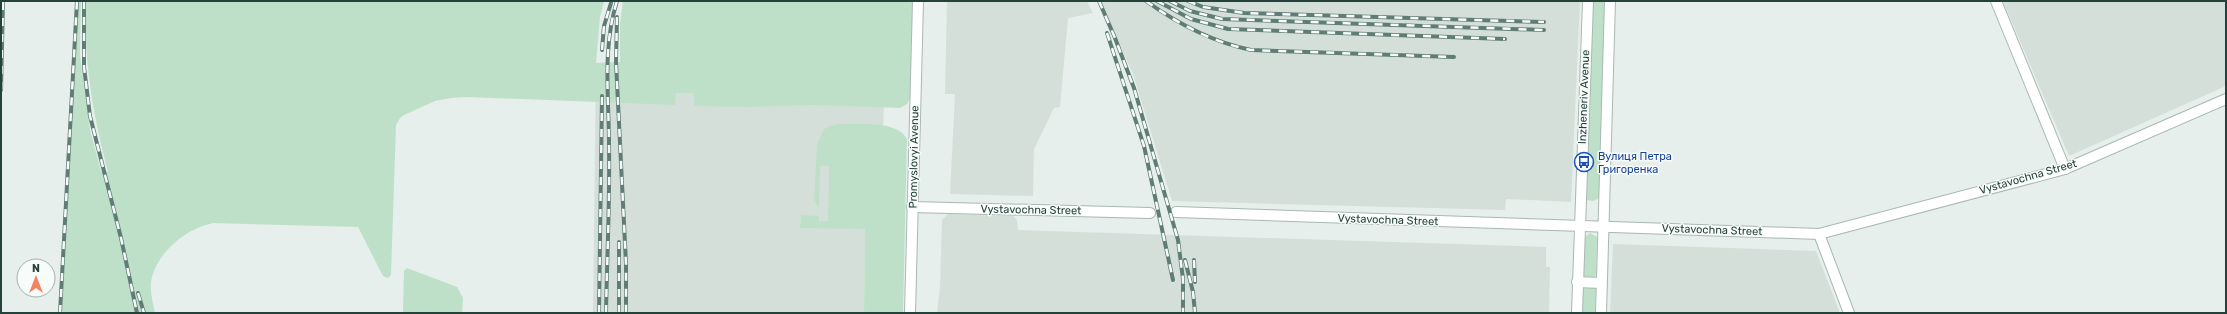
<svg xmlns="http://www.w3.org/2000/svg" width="2227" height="314" font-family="Rubik,sans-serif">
<rect width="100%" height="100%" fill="#e6efeb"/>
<g fill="#d4dfda">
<polygon points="947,1 1087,1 1093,13 1068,18 1060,107 1054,108 1034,149 1033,196 950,194 955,94 945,94"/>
<polygon points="1100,1 1580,1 1571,202 1506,199 1505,210 1172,201 1133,74"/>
<polygon points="2003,1 2226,1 2226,86 2069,156"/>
<polygon points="655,61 884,104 883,126 867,142 864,313 593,313 596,63"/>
<polygon points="948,214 1013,216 1017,220 1018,230 1546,247 1546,267 1550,267 1549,313 937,313 940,287 942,220"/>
<polygon points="1613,244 1816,251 1840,313 1610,313"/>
</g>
<g fill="#bfe0c8">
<path d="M78 1H81L80 56 90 130 101 171 108 172C93 116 83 59 86 1H604L600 17 596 63 620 62V23L623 1H913L910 98 907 104 900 108 813 105 748 107 694 106V93H676L675 105 466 97 451 98 435 101 404 115 400 118 396 125 391 275 388 278 383 276 358 227 213 223C185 229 156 253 151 282 150 293 153 303 155 313H62Z"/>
<polygon points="1590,1 1605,1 1599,198 1593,201 1587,200 1585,197"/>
<path d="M836 124C856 125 897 119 907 139L903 313H864L865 229 800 228 801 215 819 216V221H828L829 166H820L819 208 814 200 817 144 824 129Z"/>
<polygon points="1590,233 1597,237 1596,275 1594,278 1584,278 1582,273 1583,239"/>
<polygon points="407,268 457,287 463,298 462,313 403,313 404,271"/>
<polygon points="1587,286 1596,288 1595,313 1580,313 1582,290"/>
</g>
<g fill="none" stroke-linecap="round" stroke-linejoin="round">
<g stroke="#a8b8b2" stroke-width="12">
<g id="minor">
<polyline points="1996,1 2065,169"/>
<polyline points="912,207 1150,213"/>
<polyline points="1176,212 1819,234 2065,169 2226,99"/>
<polyline points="1819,234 1849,313"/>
<polyline points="1577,282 1601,283"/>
<polyline points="910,313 918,1"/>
<polyline points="1577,313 1588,1"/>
<polyline points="1601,313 1610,1"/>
</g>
</g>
<use href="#minor" stroke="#fff" stroke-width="10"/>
<g stroke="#5f7d75" stroke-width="4">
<g id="rail">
<polyline points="84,1 84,67 90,116 121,238 137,313"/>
<polyline points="1099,1 1115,38 1134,88 1178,240 1183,279 1183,313"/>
<path d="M1146 1C1178 24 1212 42 1251 50L1454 57"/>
<polyline points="1157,1 1191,19 1228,29 1505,39"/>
<polyline points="1170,1 1190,11 1222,19 1544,30"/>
<polyline points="1188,1 1203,7 1244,13 1544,22"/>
<polyline points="617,17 616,62 626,264 626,313"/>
<polyline points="1107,33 1144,146 1173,280"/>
<polyline points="602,50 604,26 611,3"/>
<polyline points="1,90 3,1"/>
<polyline points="1185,260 1193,292 1195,313"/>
<polyline points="1194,260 1195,282"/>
<polyline points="138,293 144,313"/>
<polyline points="60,313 77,1"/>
<polyline points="599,313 602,96"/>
<path d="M606 313C607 257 610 201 609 146 609 96 602 49 617 1"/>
<polyline points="619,313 619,242"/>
</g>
</g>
<use href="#rail" stroke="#f7fbf9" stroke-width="2.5" stroke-dasharray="8" stroke-linecap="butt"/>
</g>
<defs>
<g id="bus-ring" transform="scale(1)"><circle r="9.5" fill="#f7fbf9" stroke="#1a4fb4" stroke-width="1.5"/><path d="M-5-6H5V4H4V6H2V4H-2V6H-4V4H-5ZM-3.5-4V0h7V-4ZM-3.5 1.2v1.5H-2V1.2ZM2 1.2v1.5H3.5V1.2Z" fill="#1a4fb4"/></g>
</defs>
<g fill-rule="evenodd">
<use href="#bus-ring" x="1584" y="162"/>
</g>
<g text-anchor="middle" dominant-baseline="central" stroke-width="3" stroke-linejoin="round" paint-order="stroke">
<g font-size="11" fill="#24423a" stroke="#f7fbf9">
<text transform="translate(1584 97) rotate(-88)">Inzheneriv Avenue</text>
<text transform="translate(914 157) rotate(-89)">Promyslovyi Avenue</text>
<text transform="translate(2028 177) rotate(-16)">Vystavochna Street</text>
<text transform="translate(1031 210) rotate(1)">Vystavochna Street</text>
<text transform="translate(1388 220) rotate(2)">Vystavochna Street</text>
<text transform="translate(1712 230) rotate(2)">Vystavochna Street</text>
</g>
<g font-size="11" fill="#164399" stroke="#f7fbf9" text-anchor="start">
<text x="1598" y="156">Вулиця Петра<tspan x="1598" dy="13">Григоренка</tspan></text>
</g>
</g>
<rect width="2227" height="314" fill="none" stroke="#24423a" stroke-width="4"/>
<g transform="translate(36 278)"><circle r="19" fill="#f7fbf9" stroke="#a3b1ad"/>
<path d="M0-3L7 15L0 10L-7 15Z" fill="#f4845f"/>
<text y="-6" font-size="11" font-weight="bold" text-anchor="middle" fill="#24423a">N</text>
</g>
</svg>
